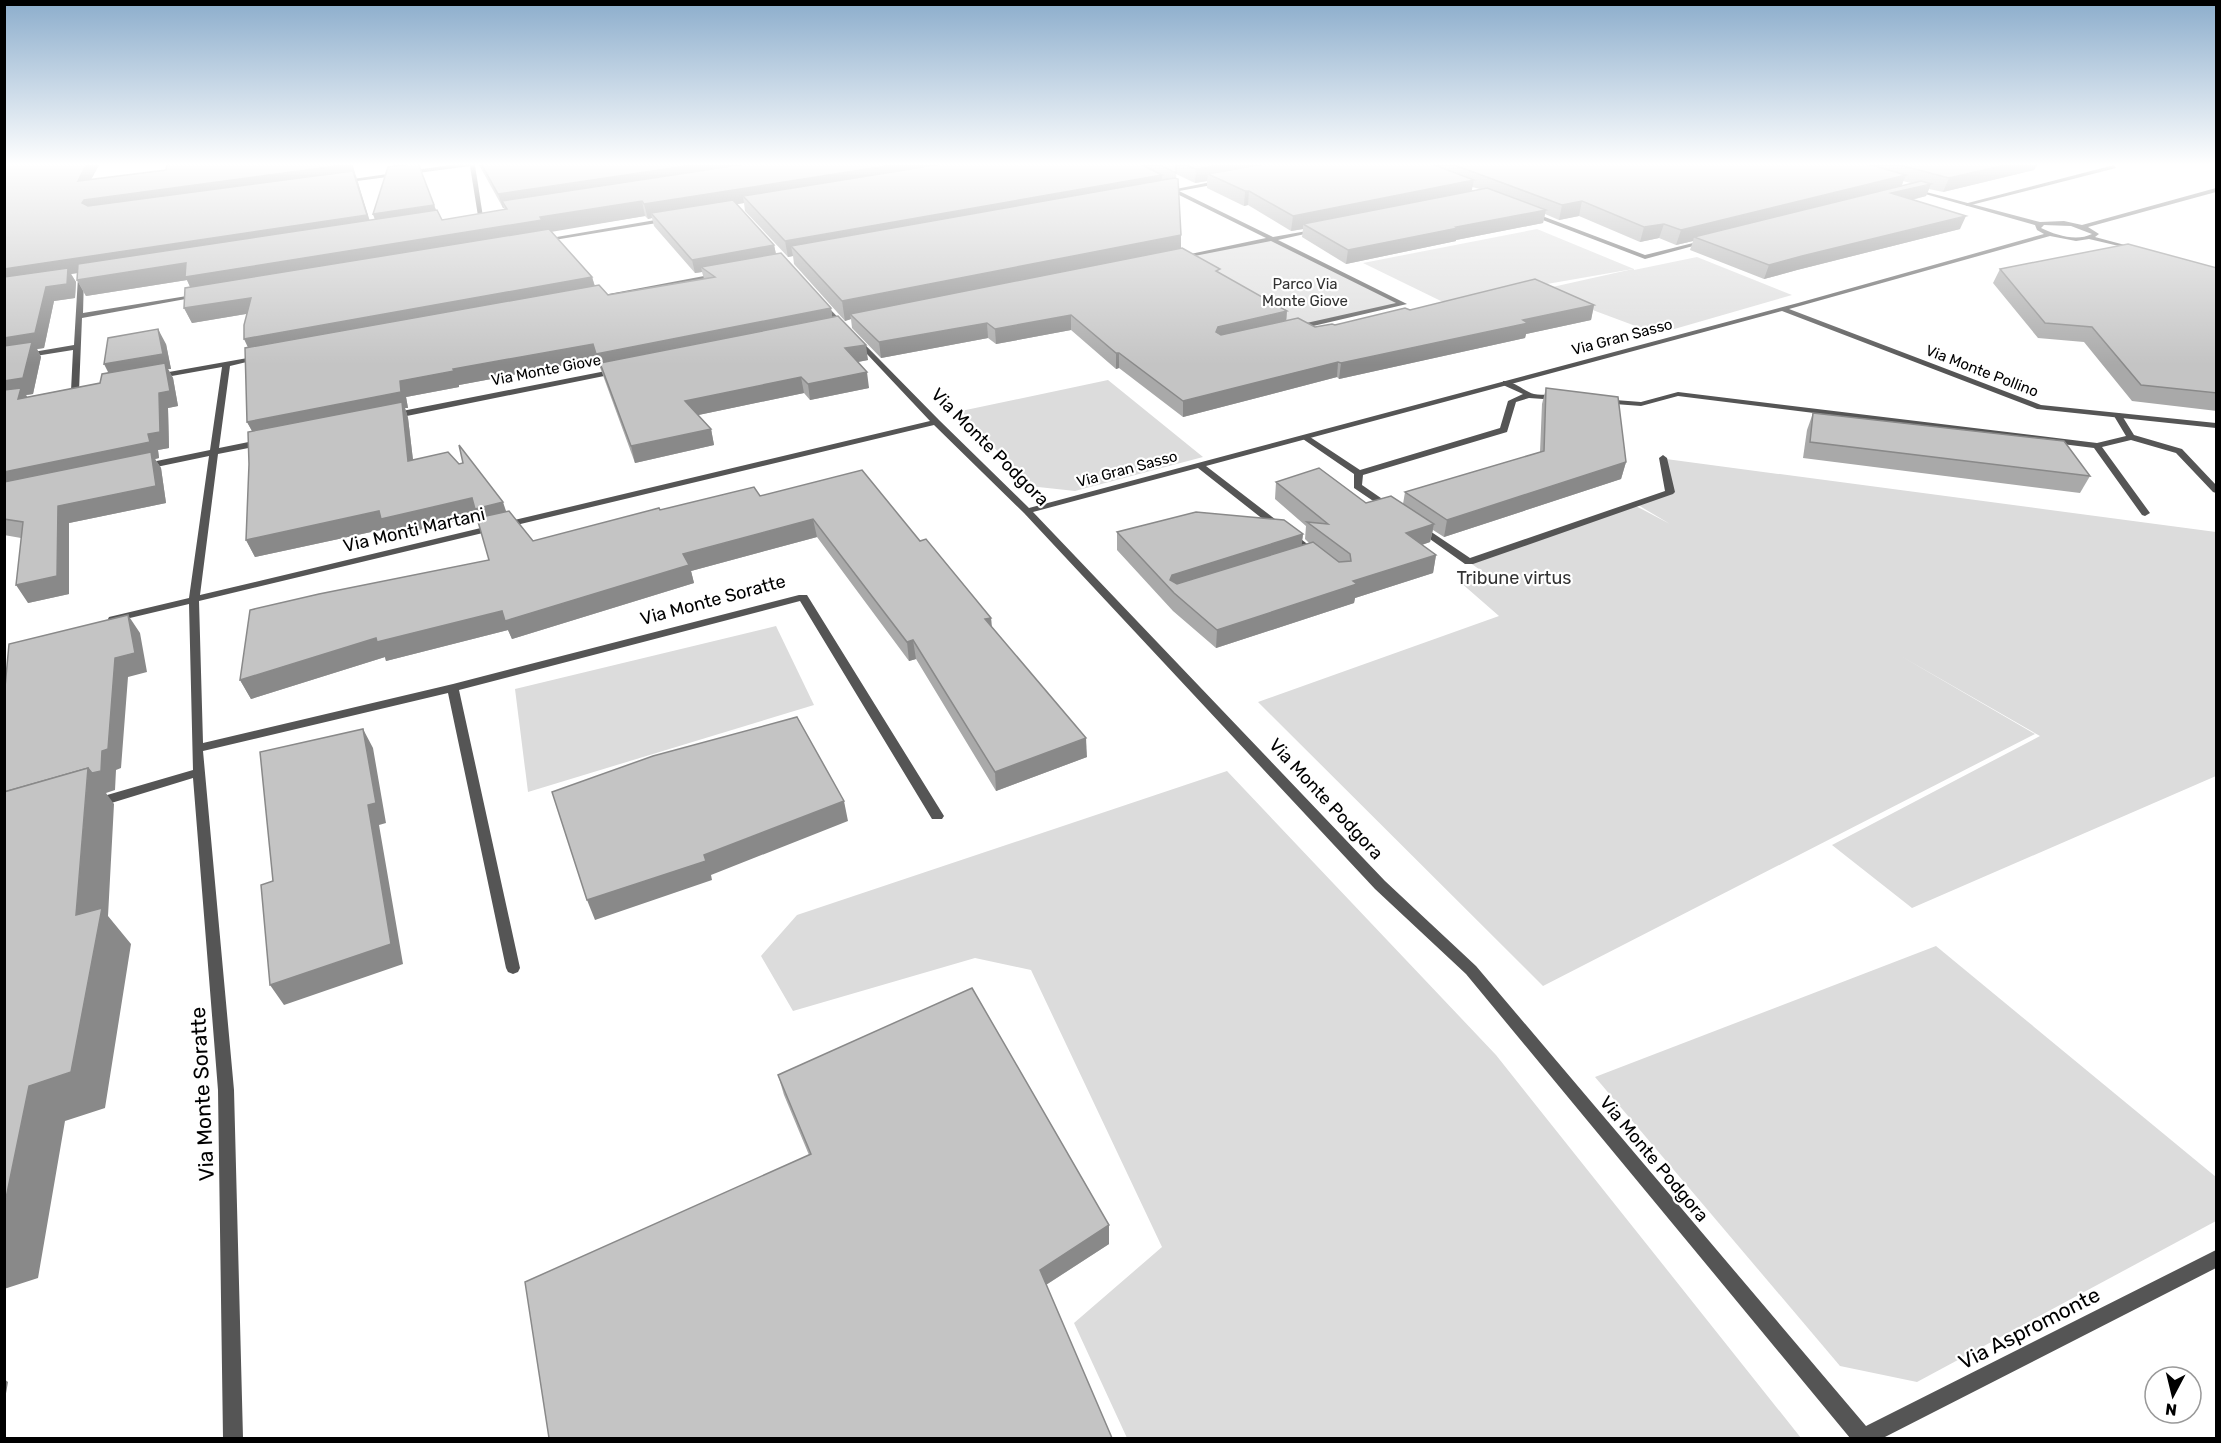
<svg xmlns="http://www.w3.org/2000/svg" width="2221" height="1443" font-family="Rubik,sans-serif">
<rect width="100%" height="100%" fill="#fff"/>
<g fill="#dcdcdc">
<polygon points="1537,229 1634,269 1634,270 1697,257 1792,295 1657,334 1539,290 1633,269 1443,302 1363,263"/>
<polygon points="1272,239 1403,304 1300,327 1175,259"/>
<polygon points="1108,380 1203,457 1075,491 1029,486 961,411"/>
<polygon points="1666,459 2216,532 2216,776 1912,908 1832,845 2040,736 1899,655 2035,734 1543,986 1258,702 1499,616 1460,582 1483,572 1469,562 1634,505 1670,524 1638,505 1674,492"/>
<polygon points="776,626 814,705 528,792 515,689"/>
<polygon points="1227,771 1496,1055 1801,1438 1127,1438 1074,1323 1162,1247 1031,970 975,958 793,1011 761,956 797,915"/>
<polygon points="1936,946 2216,1177 2216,1221 1917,1382 1840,1366 1595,1077"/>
</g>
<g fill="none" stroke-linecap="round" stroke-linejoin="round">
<g fill="#555" fill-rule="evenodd">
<polygon points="2114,165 2116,168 1967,206 1964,204"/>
<path d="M1503 381C1515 381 1523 391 1534 394 1543 396 1554 393 1562 398L1558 400 1529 398 1516 402 1507 432 1363 475 1362 485 1394 507V511H1388L1354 488V474L1300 437 1307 435 1360 470 1500 428 1508 401 1523 394 1503 385Z"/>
<polygon points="1678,392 2097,443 2126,436 2114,416 2118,413 2121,414 2134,435 2182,449 2216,485 2216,493 2213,492 2176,453 2131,440 2102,447 2150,513 2145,516 2142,515 2094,448 1678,396 1641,406 1602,403 1598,401 1602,399 1641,402"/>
<polygon points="1663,455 1667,458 1675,492 1673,494 1473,564 1465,564 1413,527 1418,524 1421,525 1470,558 1665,491 1659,458"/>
</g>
<g fill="#555" fill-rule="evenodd">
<polygon points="464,163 480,163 475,165 483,217 478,216 470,166 342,183 339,181"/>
<polygon points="1221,180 1223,183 1179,191 1273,237 1318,229 1318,231 1278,240 1407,304 1296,330 1292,328 1293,326 1396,303 1271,241 1179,259 1179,257 1181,256 1266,238 1173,192 1164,194 1161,192"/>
<path d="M1911 188 2040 222 2064 221 2082 225 2216 188V192L2088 227 2099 234 2095 237 2136 248V250L2089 239 2076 241 2050 236 1789 309 2041 405 2216 423V428L2037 409 1782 311 1206 466 1319 553V557H1311L1198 468 1033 512 1385 881 1476 966 1866 1426 2216 1250V1268L1883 1438H1850L1466 974 1375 889 1024 513 934 425 199 601 203 743 453 684 799 595H807L944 816 942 819H932L800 601 459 690 520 968 518 972 513 974 508 972 506 968 448 693 203 751 234 1090 243 1438H223L218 1090 193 778 95 808 90 806 89 803 90 800 193 770 189 604 113 622 108 619 109 617 189 598 209 456 142 470 138 467 142 464 210 450 222 367 155 379 151 377 152 375 259 356 263 358 230 366 219 448 263 439 267 442 263 445 218 454 200 595 930 421 819 303 817 302 821 300 939 420 1029 508 1798 303 2044 234 2037 230 2035 225 1911 190ZM2044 225 2071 226 2092 234C2076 242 2056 235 2041 228Z"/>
<polygon points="1529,211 1645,255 1705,240 1708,242 1645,259 1527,214"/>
<polygon points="667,218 669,221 542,242 539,240"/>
<polygon points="720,273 722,274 722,276 601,298 598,296"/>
<polygon points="81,275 84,277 83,313 199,294 202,296 82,318 79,391 75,393 71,391 73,350 4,361 4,357 74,345 78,277"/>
<polygon points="616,369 620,371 619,373 392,419 388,416 392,413"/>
</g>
</g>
<g fill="#a9a9a9" fill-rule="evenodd">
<path d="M4 163H100L91 179 356 176 369 220H375L373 214 394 166 393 163H418L436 210 442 220 505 210 504 208H503L478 163H2038L2034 170 1943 192 1929 189 1926 196 1912 200 1960 229 1797 270 1764 279 1690 250 1693 241 1676 245 1659 238 1640 242 1579 216 1559 220 1545 214 1543 223 1456 240V241L1346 264 1302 237 1303 229 1291 231 1248 205 1244 206 1207 188V181L1195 183 1176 174 1181 235V248L1220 273 1286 320 1315 327 1335 325 1410 310 1594 305 1591 320 1526 334 1525 338 1339 379 1337 377 1183 417 1119 368 1116 369 1071 330 996 344 988 338 881 358 852 328 851 319 845 321 794 264 793 256 788 257 745 211 744 203 737 204 774 245 776 254 831 308 832 317 868 360 858 362 869 388 810 400 804 393 698 415 711 429 714 445 635 463 597 359 459 385V387L406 397 408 408H405L408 418 413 460 506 511 533 541 660 510 760 496 920 541 991 618 992 627 1087 757 996 791 916 659 909 661 817 537 691 571 694 583 512 639 508 630 386 661 385 657 251 699 240 680 489 560 478 516 389 537 385 529 255 557 246 540 252 431 247 422 248 347 246 314 192 323 184 308 190 287 187 280 86 296 77 280V273L71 274 76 282 75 298 54 301 44 348 37 349 41 357 33 394 26 395 27 397 100 383 108 372 166 344 171 369H168L173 378 178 406 168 408 169 448 158 450 159 458 155 459 161 468 166 503 69 523V594L28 603 21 538 4 535ZM1903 181 1911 183 1902 186ZM1472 187 1480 189 1472 191ZM645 216 648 219 652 218 654 226 695 273 702 272 704 279 608 295 595 286 592 277 551 231Z"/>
<polygon points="2217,268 2217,411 2132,401 2084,342 2038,338 1993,283 2000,269"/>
<polygon points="1546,388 1626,462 1621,479 1444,537 1433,530 1430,542 1422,545 1436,555 1433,573 1355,598 1354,603 1216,648 1173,611 1117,550 1117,532 1303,534 1301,545 1309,543 1305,539 1306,526 1275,499 1276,482 1366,503 1403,504 1405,492 1540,452 1542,404"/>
<polygon points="1813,413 2090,476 2080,493 1803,458 1807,430"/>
<polygon points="778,1075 1109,1225 1109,1244 1046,1285 809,1155 784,1095"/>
</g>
<g fill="#898989">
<polygon points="87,163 100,163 84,193 78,181"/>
<polygon points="352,163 372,228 71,274 76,282 75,298 54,301 44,348 37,349 41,357 33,394 26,395 31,403 4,399 4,269 91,213 82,203 84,200"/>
<polygon points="393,163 417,163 395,170"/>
<polygon points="706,163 799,163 502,201 504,208 503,208 498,194"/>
<polygon points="905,163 990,163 743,196 744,203 655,218 651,213 652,218 648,219 644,204"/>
<polygon points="1231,163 1304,163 1208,174 1207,181 1195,183 1196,169"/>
<polygon points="2014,163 2038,163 2034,170 1943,192 1949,178"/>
<polygon points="1162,175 1162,189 791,246 793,256 788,257 785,241"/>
<polygon points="1906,175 1900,189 1694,237 1693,241 1676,245 1681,230"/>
<polygon points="1474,180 1471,194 1303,224 1303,229 1291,231 1293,216"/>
<polygon points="1931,184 1926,196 1886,206 1891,193"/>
<polygon points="1245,191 1249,191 1248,205 1244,206"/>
<polygon points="642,201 645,216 193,293 187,280 86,296 77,280 186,263 540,217"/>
<polygon points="1582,201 1579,216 1559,220 1562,205"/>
<polygon points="434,205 439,218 378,227 373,214"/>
<polygon points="1546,210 1543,223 1456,240 1456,241 1346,264 1348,250 1456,227"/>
<polygon points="1966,216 1960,229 1797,270 1764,279 1769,265 1802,256"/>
<polygon points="1664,224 1659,238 1640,242 1644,227"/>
<polygon points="1181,235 1181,253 850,314 851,319 845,321 842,301"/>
<polygon points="774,245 777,259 701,267 702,272 695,273 692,260"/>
<polygon points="592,277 596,291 251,354 244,339"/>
<polygon points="251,298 258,312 192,323 184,308"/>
<polygon points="1594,305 1591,320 1526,334 1525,338 1339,379 1341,363 1523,320"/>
<polygon points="831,308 833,323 600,363 601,369 596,354"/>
<polygon points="1287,311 1286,326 1215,347 1216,332 1218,327"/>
<polygon points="1071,315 1071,330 996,344 995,329"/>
<polygon points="987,323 988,338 881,358 879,342"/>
<polygon points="158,329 166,344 171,369 168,369 173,378 178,406 168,408 169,448 158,450 159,458 155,459 161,468 166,503 69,523 69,594 28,603 16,585 57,576 4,491 4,472 112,380 104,364"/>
<polygon points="593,344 597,359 459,385 459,387 406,397 408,408 405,408 408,418 415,477 256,438 247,422 400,381 453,369"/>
<polygon points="866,345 868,360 847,364 845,348"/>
<polygon points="1116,353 1119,353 1119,368 1116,369"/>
<polygon points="1338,362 1337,377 1183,417 1183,401"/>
<polygon points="867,372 869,388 810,400 808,384"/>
<polygon points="801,377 804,393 689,417 685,401"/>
<polygon points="711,429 714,445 635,463 631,446"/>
<polygon points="1626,462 1621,479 1444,537 1447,520"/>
<polygon points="472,498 503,502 509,520 482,526 478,516 389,537 385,529 255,557 246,540 379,511"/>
<polygon points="813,519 817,537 691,571 694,583 512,639 508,630 386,661 385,657 251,699 240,680 376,638"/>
<polygon points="1434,524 1430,542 1403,551 1406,533"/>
<polygon points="1303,534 1301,552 1173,592 1170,580 1172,575"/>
<polygon points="1436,555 1433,573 1355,598 1354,603 1216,648 1217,630 1353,581"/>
<polygon points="128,615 140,633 147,672 128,677 121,768 116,770 115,790 106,793 114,804 108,916 131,944 105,1108 65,1121 38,1278 4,1289 4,1208 29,1086 76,915 88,768 102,751 115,658"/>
<polygon points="991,618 992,636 985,619"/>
<polygon points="913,640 916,659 909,661 907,642"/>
<polygon points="363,729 373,748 386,823 379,825 403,964 284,1005 270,985 368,805"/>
<polygon points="1086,738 1087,757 996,791 995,772"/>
<polygon points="844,801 848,821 711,875 712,880 595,920 587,900"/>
<polygon points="1109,1225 1109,1244 1041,1288 1040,1270"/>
<polygon points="4,1379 8,1382 4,1405"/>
</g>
<g fill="#c4c4c4" stroke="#898989" stroke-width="1.5">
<polygon points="4,163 87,163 78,181 166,170 167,163 351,163 351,164 84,200 82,203 88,206 353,171 367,215 4,269"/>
<polygon points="418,163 434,205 373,214 388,167"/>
<polygon points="481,163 706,163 498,194"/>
<polygon points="752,163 905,163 644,204 642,201 540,217 542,220 185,277 186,263 77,280 78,264 437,210 442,220 507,209 502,201"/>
<polygon points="948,163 1138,163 1162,175 785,241 743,196"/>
<polygon points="1156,163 1176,163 1176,173"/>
<polygon points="1182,163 1231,163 1196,169"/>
<polygon points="1270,163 1429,163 1474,180 1293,216 1249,191 1245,191 1208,174"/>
<polygon points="1449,163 1864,163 1906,175 1681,230 1664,224 1644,227 1582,201 1562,205"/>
<polygon points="1892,163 2014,163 1949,178"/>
<polygon points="1174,178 1178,179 1181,235 842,301 791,246"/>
<polygon points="1921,181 1931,184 1891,193 1966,216 1802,256 1769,265 1694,237"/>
<polygon points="1487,188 1546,210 1456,227 1458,228 1348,250 1303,224"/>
<polygon points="733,200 774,245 692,260 651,213"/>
<polygon points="549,229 592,277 244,339 244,325 251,298 184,308 185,288"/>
<polygon points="2128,244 2217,268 2217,393 2141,385 2092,327 2045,323 2000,269"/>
<polygon points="1182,248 1220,269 1216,271 1287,311 1218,327 1216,332 1221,335 1298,318 1315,327 1332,324 1335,325 1405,308 1410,310 1535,279 1594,305 1523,320 1528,323 1341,363 1338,362 1183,401 1119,353 1116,353 1071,315 995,329 987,323 879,342 850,314"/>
<polygon points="781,253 831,308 596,354 593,344 453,369 454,371 400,381 401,392 247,422 245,348 599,285 608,295 715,277 701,267"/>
<polygon points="68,268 67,284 46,287 35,333 4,338 4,277"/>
<polygon points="838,316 866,345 845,348 867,372 808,384 801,377 685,401 711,429 631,446 600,363"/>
<polygon points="158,329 163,354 104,364 108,338"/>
<polygon points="32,342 23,378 4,381 4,346"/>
<polygon points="165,363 170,391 159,393 160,432 148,434 150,442 4,472 4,390 21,388 18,399 100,383 102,374"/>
<polygon points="1546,388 1618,397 1626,462 1447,520 1405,492 1544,451"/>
<polygon points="402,402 408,461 448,452 459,464 463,463 459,445 503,502 475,509 472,498 381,519 379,511 246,540 249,464 248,432"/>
<polygon points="1813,413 2064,441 2090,476 1810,442"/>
<polygon points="151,452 156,486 58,506 57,576 16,585 23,522 4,519 4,482"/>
<polygon points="1319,468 1366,503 1391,496 1434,524 1406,533 1436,555 1353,581 1357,584 1217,630 1174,593 1117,532 1196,512 1284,520 1303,534 1172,575 1170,580 1177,584 1313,542 1339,562 1351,561 1350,554 1307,522 1328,524 1276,482"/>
<polygon points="862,470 920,541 926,539 991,618 985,619 1086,738 995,772 913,640 907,642 813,519 683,554 689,565 505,621 502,611 377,642 376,638 240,680 250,610 319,594 489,560 477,518 509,511 533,541 659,508 660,510 754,487 760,496"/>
<polygon points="128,615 135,653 115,658 108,749 102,751 101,771 92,773 88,768 4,792 4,698 9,644"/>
<polygon points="797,717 844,801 704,855 706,861 587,900 552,792 653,756"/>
<polygon points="363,729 376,803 368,805 391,944 270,985 261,885 273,881 260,752"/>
<polygon points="88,768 76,915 102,908 71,1072 29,1086 4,1208 4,792"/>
<polygon points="972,988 1109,1225 1040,1270 1112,1438 549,1438 525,1282 811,1154 778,1075"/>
</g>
<linearGradient id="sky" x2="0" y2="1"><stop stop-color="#8cadcc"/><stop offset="0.45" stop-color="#fff"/><stop offset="1" stop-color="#fff" stop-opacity="0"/></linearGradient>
<rect width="2221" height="365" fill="url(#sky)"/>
<g text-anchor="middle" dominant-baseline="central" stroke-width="4.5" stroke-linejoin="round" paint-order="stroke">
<g font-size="15" fill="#333" stroke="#fff">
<text x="1305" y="284">Parco Via<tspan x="1305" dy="17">Monte Giove</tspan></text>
</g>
<g font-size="15" fill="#000" stroke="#fff">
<text transform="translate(1622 337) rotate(-15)">Via Gran Sasso</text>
<text transform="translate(546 370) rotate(-11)">Via Monte Giove</text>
<text transform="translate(1982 371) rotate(21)">Via Monte Pollino</text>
<text transform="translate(1127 469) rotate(-15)">Via Gran Sasso</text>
</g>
<g font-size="18" fill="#000" stroke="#fff">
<text transform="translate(990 447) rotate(45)">Via Monte Podgora</text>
<text transform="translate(414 530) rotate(-13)">Via Monti Martani</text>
<text transform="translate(713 600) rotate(-15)">Via Monte Soratte</text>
<text transform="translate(1326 799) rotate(47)">Via Monte Podgora</text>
<text transform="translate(1654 1159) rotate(50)">Via Monte Podgora</text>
</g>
<g font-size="18" fill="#333" stroke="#fff">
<text x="1514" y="578">Tribune virtus</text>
</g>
<g font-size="21" fill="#000" stroke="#fff">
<text transform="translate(202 1094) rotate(-93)">Via Monte Soratte</text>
<text transform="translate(2029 1328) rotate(-27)">Via Aspromonte</text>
</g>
</g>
<rect width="2221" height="1443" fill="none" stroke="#000000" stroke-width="12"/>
<g transform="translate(2173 1395) rotate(187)"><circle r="28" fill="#ffffff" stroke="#999999" stroke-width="1.5"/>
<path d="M0-4.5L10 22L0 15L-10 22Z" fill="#000000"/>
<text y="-9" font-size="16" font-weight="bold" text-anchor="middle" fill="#000000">N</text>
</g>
</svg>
